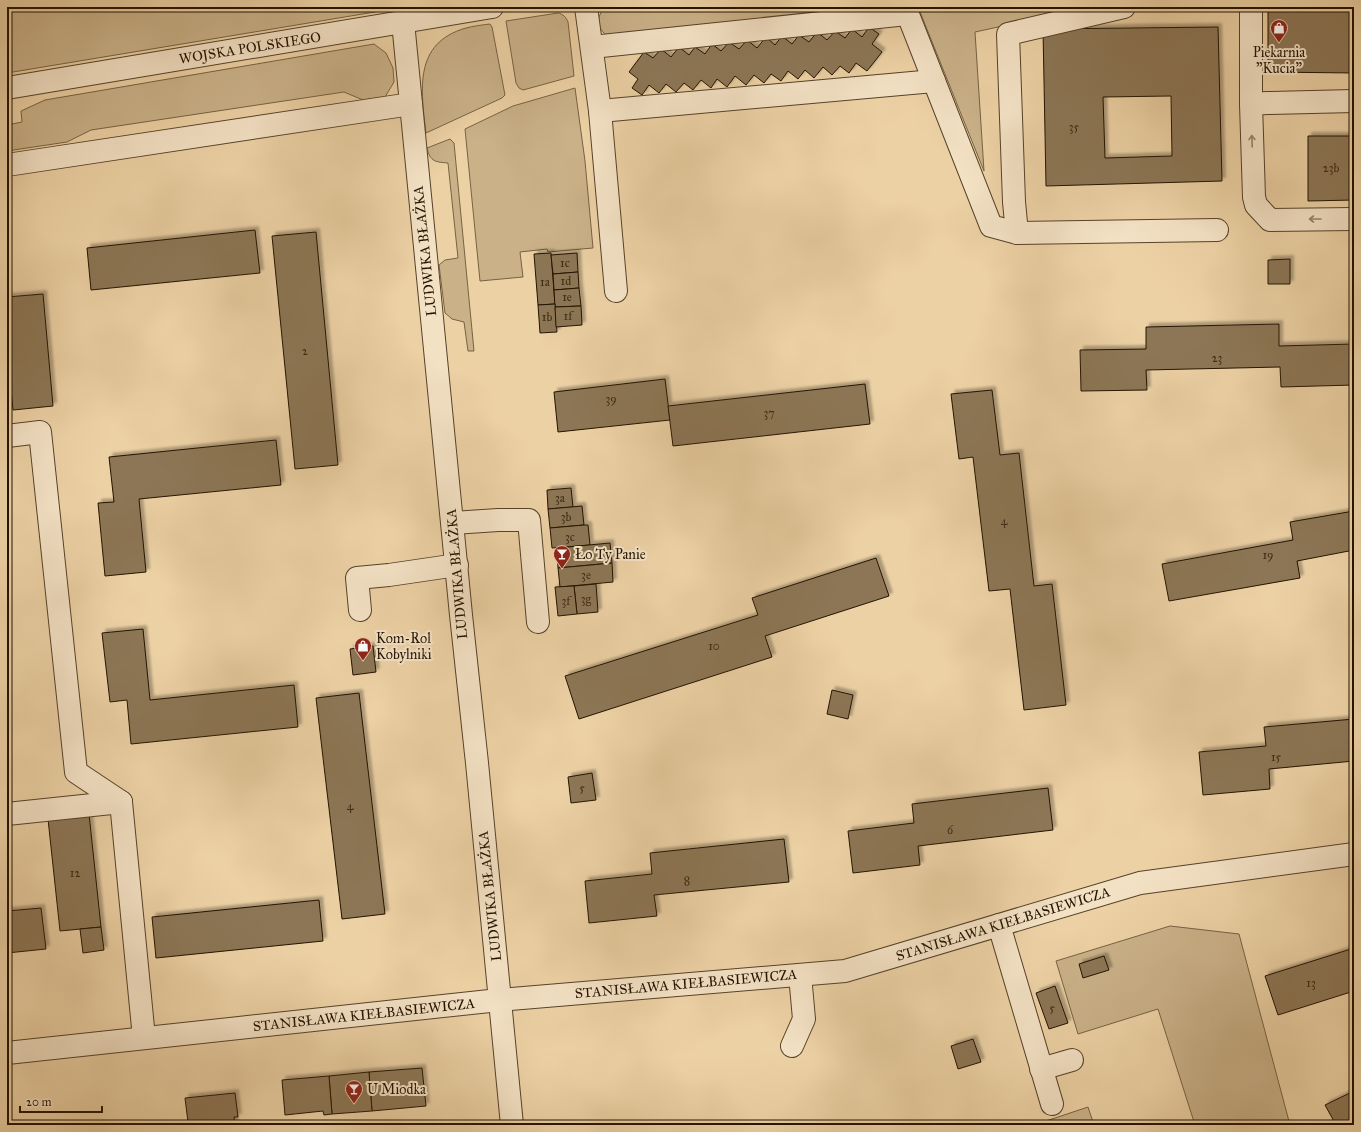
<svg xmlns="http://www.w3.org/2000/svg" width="1361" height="1132" font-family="'IM FELL Great Primer',serif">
<defs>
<filter id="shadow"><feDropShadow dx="3.5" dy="-3.5" stdDeviation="1" flood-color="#0004"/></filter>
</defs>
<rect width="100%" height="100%" fill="#ecd1a4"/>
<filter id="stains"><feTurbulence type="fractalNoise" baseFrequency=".005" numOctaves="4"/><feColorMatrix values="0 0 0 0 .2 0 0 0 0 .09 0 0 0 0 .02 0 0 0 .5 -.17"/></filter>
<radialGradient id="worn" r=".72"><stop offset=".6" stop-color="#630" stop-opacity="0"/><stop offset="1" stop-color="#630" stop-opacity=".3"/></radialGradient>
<g fill="#cab188" stroke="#776244">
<polygon points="7,7 405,7 7,73"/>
<path d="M605 7H864L862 8 606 35C596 26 596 18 605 7Z"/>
<polygon points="918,7 1091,7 975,32 984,171"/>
<path d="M558 13C563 14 566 17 568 22L574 76 523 90 519 88 516 83 506 21Z"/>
<path d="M490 24 492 27 505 95 502 98 426 133C421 90 413 43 466 28 473 26 482 25 490 24Z"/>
<polygon points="374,44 386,53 393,68 394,82 385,97 363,100 344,92 91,130 67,142 7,151 7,125 22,122 21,111 45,100"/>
<polygon points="575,88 585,161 593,248 548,252 547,249 520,252 523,277 480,281 465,129 513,106"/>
<path d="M450 139 454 143 474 351H468L464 322 452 319 445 313 439 265 445 260 458 258 448 163C436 162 430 162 427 148Z"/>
<polygon points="1170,926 1239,934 1290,1125 1195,1125 1158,1009 1078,1034 1056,961"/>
<polygon points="1088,1107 1094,1125 1034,1125"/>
</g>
<g fill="#8c7655" stroke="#241300" fill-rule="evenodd" filter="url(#shadow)">
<polygon points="1268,7 1354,7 1354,73 1268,72"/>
<polygon points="869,27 879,34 872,44 882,52 867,71 856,63 849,73 840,66 832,75 823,67 814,78 805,70 798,79 788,71 781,81 771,74 764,83 754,75 746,85 735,76 727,87 717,79 711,88 701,80 693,90 684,83 676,92 666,84 659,93 649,85 642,95 632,88 638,79 629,72 644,52 653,58 661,49 671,57 679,47 689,55 695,47 705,54 712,44 721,51 729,42 739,49 747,40 757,48 766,37 775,45 782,36 792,44 799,35 809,42 817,32 827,40 835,31 845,38 852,29 862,37"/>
<path d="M1218 27 1222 181 1046 186 1043 29ZM1171 96 1172 156 1105 158 1103 97Z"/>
<polygon points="1308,136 1354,136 1354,200 1308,201"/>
<polygon points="255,230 260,273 91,290 87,248"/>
<polygon points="316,232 338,465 295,469 272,236"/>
<polygon points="551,253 555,304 538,305 534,254"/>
<polygon points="577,253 578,272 553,274 551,255"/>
<polygon points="1290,259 1290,284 1268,284 1268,260"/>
<polygon points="578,272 579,288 554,290 553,274"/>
<polygon points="579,288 581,306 555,307 554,290"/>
<polygon points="43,294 53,406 13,410 7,348 7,297"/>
<polygon points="555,304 557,332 540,333 538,305"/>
<polygon points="581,306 582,325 556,327 555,307"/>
<polygon points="1279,324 1279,346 1354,344 1354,385 1281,387 1280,367 1146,370 1147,390 1081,391 1080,350 1146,349 1146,327"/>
<polygon points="665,379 670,420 558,432 554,392"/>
<polygon points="865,384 870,424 673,446 668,406"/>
<polygon points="992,390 1000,455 1019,453 1034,586 1052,584 1066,705 1024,710 1010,589 989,591 973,457 959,459 951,394"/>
<polygon points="276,440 281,485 139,499 146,572 105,576 98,503 114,502 109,457"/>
<polygon points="571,488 573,507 548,509 547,490"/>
<polygon points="582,506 584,525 550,528 548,509"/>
<polygon points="1354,511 1354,550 1297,561 1300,578 1169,601 1162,564 1293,540 1290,522"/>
<polygon points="584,525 588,525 590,545 552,548 550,528"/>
<polygon points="610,543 612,563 558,568 557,548"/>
<polygon points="876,558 889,596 765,636 772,657 579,719 565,676 758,615 752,598"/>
<polygon points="612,563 613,582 560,587 558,568"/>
<polygon points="596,584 598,612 577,614 574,586"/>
<polygon points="574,586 577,614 558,616 555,587"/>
<polygon points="143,629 150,700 294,685 298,727 131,744 127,700 110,702 102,633"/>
<polygon points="373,646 376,672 353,675 350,649"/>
<polygon points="832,690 853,695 848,719 827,714"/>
<polygon points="359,693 385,914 342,919 316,698"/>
<polygon points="1354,719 1354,761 1269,769 1270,789 1203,795 1199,752 1266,746 1264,727"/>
<polygon points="592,773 596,800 571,803 568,777"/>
<polygon points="1048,788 1053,830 918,846 920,865 853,873 848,831 914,823 912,804"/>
<polygon points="89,814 101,927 60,931 48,819"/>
<polygon points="784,839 789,882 654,895 657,916 589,923 585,881 652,874 650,853"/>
<polygon points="319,900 323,941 156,958 152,917"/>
<polygon points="41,908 46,949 7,953 7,911"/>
<polygon points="101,927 104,950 83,953 80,929"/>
<polygon points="1354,948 1354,991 1278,1015 1265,976"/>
<polygon points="1104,956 1109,970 1083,978 1079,964"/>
<polygon points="1055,986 1068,1023 1049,1029 1036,993"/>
<polygon points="973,1039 981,1062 958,1069 951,1046"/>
<polygon points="422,1068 426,1106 372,1111 369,1072"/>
<polygon points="369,1072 372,1111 332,1114 329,1076"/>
<polygon points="329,1076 332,1114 324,1115 323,1111 285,1115 282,1080"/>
<polygon points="1354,1091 1354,1125 1336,1125 1325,1105"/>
<polygon points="235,1093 238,1117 234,1117 235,1125 194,1125 193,1121 188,1122 185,1098"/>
</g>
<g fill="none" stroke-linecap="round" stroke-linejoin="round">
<g stroke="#564229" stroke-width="24">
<g id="minor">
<polyline points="586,7 600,111 616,291"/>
<polyline points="905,7 991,226 1017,233 1217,230"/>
<polyline points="1251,7 1251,104 1254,197 1256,205 1270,220 1354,219"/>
<polyline points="403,22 461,615 477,763 512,1125"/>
<polyline points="592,47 907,14"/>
<polyline points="7,88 492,7"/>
<polyline points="1251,104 1267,103 1354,101"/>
<polyline points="600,111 934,81"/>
<polyline points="7,165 411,104"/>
<polyline points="1017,233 1014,202 1008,34 1124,7"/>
<polyline points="7,436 40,432 76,772 121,802"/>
<polyline points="453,523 498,520 529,520 538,622"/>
<polyline points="360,610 357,578 389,575 457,565"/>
<polyline points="121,802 144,1038"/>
<polyline points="7,814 121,802"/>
<polyline points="999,925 1052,1104"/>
<polyline points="792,1046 804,1019 800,975"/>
<polyline points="7,1053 499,1000 845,971 1140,883 1354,854"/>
<polyline points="1041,1069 1072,1060"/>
</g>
</g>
<use href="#minor" stroke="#f3e1c4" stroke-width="22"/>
</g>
<defs><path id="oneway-shaft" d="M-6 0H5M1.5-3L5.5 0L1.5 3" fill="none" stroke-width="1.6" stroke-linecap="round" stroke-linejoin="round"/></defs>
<g stroke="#96846c">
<use href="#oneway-shaft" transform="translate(1252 141) rotate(-92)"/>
<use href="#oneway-shaft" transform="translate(1315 219) rotate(180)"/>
</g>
<defs>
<g id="shop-pin" transform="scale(0.9)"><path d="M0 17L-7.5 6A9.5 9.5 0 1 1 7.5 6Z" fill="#8f2418" stroke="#f3e1c4"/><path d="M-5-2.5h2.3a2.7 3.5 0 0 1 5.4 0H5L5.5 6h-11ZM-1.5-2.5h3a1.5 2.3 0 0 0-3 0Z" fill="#fff"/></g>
<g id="bar-pin" transform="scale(0.9)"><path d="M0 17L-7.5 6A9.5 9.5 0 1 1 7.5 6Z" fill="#8f2418" stroke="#f3e1c4"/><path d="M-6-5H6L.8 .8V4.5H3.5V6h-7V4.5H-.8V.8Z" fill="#fff"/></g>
</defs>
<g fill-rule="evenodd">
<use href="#shop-pin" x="1279" y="28"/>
<use href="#bar-pin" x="562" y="554"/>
<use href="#shop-pin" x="363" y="646"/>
<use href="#bar-pin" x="354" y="1089"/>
</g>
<g text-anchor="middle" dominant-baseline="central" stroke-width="4" stroke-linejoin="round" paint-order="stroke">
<g font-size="12" fill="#3e2c15">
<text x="1074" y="127">35</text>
<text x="1331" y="168">23b</text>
<text x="565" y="263">1c</text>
<text x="566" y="281">1d</text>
<text x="545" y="282">1a</text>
<text x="567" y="297">1e</text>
<text x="568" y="316">1f</text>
<text x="547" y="317">1b</text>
<text x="305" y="351">2</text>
<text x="1217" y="358">23</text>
<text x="611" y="399">39</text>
<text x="769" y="413">37</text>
<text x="560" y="498">3a</text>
<text x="566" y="517">3b</text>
<text x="1004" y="521">4</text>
<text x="570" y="537">3c</text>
<text x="1268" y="555">19</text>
<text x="586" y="575">3e</text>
<text x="586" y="599">3g</text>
<text x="566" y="601">3f</text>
<text x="714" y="646">10</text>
<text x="1276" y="757">15</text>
<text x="582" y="788">5</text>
<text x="350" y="806">4</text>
<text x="950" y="830">6</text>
<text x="75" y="873">12</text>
<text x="687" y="881">8</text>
<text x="1311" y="983">13</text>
<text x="1052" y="1008">5</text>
</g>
<g font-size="14" fill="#241300" stroke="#f3e1c4">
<text transform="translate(250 48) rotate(-9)">WOJSKA POLSKIEGO</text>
<text transform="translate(425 251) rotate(-96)">LUDWIKA BŁAŻKA</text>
<text transform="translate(457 574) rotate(-95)">LUDWIKA BŁAŻKA</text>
<text transform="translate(490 896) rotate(-96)">LUDWIKA BŁAŻKA</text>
<text transform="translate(1003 924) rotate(-17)">STANISŁAWA KIEŁBASIEWICZA</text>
<text transform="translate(686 984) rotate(-5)">STANISŁAWA KIEŁBASIEWICZA</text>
<text transform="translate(364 1015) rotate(-6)">STANISŁAWA KIEŁBASIEWICZA</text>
</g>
<g font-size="14" fill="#241300" stroke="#f3e1c4" text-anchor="start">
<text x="1279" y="52" text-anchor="middle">Piekarnia<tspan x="1279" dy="16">"Kucia"</tspan></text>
<text x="575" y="554">Ło Ty Panie</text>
<text x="376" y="638">Kom-Rol<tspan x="376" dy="16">Kobylniki</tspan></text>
<text x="367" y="1089">U Miodka</text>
</g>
</g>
<rect width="1361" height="1132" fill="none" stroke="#ecd1a4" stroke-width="24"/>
<rect x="8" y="8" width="1345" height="1116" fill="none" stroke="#241300" stroke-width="2"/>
<rect x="12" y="12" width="1337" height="1108" fill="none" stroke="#241300"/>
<path d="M20 1106v6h82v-6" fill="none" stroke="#241300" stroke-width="2"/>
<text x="26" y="1106" font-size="12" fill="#241300" stroke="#f3e1c4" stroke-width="3" paint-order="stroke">20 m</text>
<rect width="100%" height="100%" filter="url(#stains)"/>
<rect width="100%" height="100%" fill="url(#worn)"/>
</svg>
